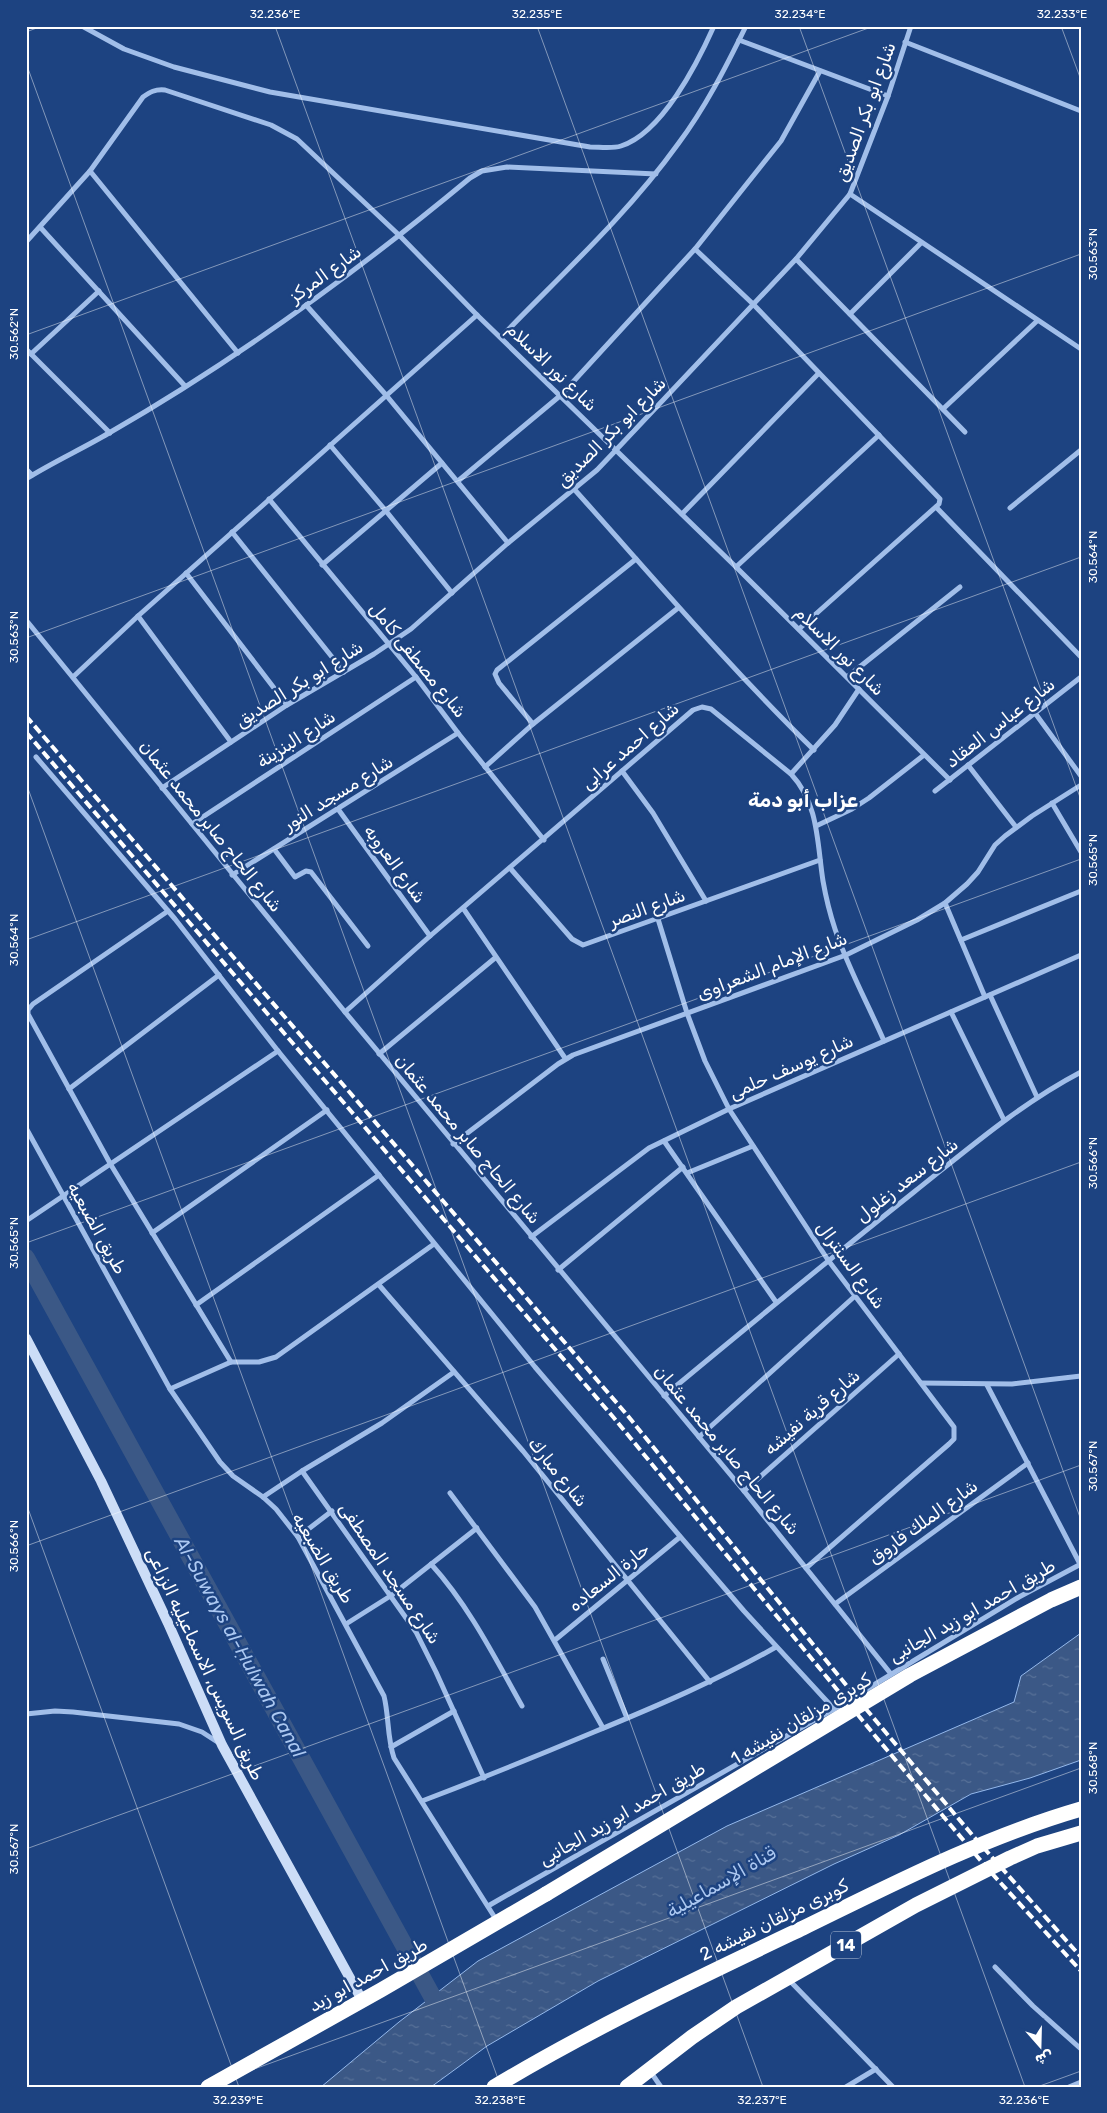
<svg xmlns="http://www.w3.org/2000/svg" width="1107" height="2113" font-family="Rubik,'Noto Naskh Arabic',sans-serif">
<defs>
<pattern id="water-ripples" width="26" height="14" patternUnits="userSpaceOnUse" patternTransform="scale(1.25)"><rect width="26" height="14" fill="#3b5886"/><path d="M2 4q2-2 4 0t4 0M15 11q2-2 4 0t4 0" fill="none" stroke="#587198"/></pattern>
</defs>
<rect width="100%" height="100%" fill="#1d4381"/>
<polygon fill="url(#water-ripples)" stroke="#94b8eb" points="1081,1633 1081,1760 1030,1778 971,1794 899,1835 834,1864 598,1981 487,2046 431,2087 321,2087 399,2022 478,1961 727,1826 1014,1702 1021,1676"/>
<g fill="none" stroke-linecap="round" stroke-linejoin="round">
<polyline stroke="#3b5886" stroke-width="18" points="26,1258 443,2016"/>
<g stroke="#a1bee9" stroke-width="5">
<path d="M82 26 124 49 174 67 270 92 590 147C600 147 612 149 621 146 662 133 697 64 714 26"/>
<polyline points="739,40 888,96"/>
<polyline points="905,42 1081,111"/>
<polyline points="90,171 238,353"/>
<polyline points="850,194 1081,349"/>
<polyline points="40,227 185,386"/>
<path d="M26 242 90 171 143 97C150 92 155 89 165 90L271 125 297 139 400 236 477 315 736 567 950 780"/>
<polyline points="695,249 753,304 940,499 939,504 799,629"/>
<polyline points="796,259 965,432"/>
<polyline points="306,305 386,395 508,543"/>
<polyline points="850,314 921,243"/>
<path d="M501 337C561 275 627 215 678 144 705 108 726 67 746 26"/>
<polyline points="26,349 110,433"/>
<polyline points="31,354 99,291"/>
<polyline points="943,409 1037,321"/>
<polyline points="330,445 386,511 452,593"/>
<polyline points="26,469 32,475"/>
<path d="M26 479C53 462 82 449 109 433 236 360 358 271 470 178L482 171 507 167 656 174"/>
<polyline points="458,481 561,395 695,249 781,141 820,71"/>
<path d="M574 489C653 577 729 667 814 750"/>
<polyline points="269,499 416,677 458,733 544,840"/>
<polyline points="936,507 1081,657"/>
<polyline points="1010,508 1081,450"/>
<polyline points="682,514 818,374"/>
<polyline points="232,532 344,672"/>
<polyline points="322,565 442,463"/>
<polyline points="736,567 879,435"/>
<polyline points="186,573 287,705"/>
<polyline points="138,616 231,742"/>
<polyline points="26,620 345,1012 744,1491 891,1674"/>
<polyline points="73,677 138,616 477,315"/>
<polyline points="847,677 960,587"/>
<polyline points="1035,713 1081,776"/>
<polyline points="533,724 499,683 495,674 497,670 636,559"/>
<polyline points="36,757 175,919 278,1051 535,1367 744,1611 834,1709"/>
<polyline points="968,765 1016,827"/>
<polyline points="485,767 533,724 678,608"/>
<polyline points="622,771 653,813 706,901"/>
<polyline points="791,774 835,725 859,689"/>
<polyline points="162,788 287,705 374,654 411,629 508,543 597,470 616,450 796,259 850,194 888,96 911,26"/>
<polyline points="935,791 1081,677"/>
<polyline points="1052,803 1081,852"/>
<polyline points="338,809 430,936"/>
<polyline points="192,824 416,677"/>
<polyline points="816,826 852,809 869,798 924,755"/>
<polyline points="274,849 295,877 306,871 311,872 368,946"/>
<polyline points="510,868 572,939 583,945 820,860"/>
<polyline points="232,875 458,733"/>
<polyline points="945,903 985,997"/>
<polyline points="463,908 565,1058"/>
<polyline points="168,911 33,1004 28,1010 28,1014 111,1165 231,1362"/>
<polyline points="658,919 687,1013 705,1061 729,1109 828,1260 954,1427 954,1439 949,1444 806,1568"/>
<polyline points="961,940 1081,891"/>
<polyline points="990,995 1037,1097"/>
<path d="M345 1012 430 936 693 710 702 707 711 709 791 774C819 804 817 843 823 881 826 898 830 914 835 929 848 968 868 1004 884 1041"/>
<polyline points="951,1012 1004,1120"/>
<polyline points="379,1054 495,958"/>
<polyline points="69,1089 219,975"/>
<path d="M26 1128 170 1389 220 1462 233 1476 263 1497 276 1509 298 1537 384 1696C389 1716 387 1737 394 1758L497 1921"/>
<polyline points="664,1141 776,1302"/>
<polyline points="453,1144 558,1064 573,1055 846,955 917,920 945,903 967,884 978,872 995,845 1005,836 1032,816 1081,785"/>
<polyline points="687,1173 753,1146"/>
<polyline points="26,1221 278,1051"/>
<polyline points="152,1233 327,1110"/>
<polyline points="531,1237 649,1148 729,1109 1081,955"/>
<polyline points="558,1270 683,1167"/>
<polyline points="379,1285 523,1451 710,1682"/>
<polyline points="196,1305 379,1175"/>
<polyline points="921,1383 1012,1384 1081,1376"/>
<polyline points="987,1385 1080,1564"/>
<polyline points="170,1389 231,1362 259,1362 276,1357 434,1244"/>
<path d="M664 1396C747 1327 830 1259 914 1192 968 1149 1020 1104 1081 1072"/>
<polyline points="699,1437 855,1296"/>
<polyline points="302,1471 416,1632 436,1672 484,1778"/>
<polyline points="744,1491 899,1354"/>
<polyline points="450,1493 535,1607 603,1728"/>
<polyline points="263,1497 302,1471 382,1423 454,1372"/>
<polyline points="298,1537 332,1511"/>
<path d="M431 1564C469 1606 494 1656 522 1706"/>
<polyline points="835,1604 1028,1463"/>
<polyline points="346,1624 392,1595 477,1528"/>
<polyline points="555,1640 680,1537"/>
<polyline points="603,1659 627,1718"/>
<polyline points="26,1714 55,1711 73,1712 179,1724 202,1732 219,1743"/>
<polyline points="391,1747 454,1711"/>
<path d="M422 1801C480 1779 537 1756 594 1732 657 1706 718 1680 776 1647"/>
<polyline points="488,1906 834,1709 1019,1597 1081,1564"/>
<polyline points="995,1967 1033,2006 1081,2049"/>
<polyline points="789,1980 893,2087"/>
<polyline points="650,2071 661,2087"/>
<polyline points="846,2087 876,2069"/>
<polyline points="1069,2087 1081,2082"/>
</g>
<polyline stroke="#ccddf7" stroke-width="10" points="26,1338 101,1481 168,1623 222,1745 362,2000"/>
<g stroke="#fff" stroke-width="15">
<polyline points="208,2087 381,1990 546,1894"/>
<polyline points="627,2087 692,2037 736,2007 916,1905 1010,1858 1037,1846 1081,1833"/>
</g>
<g stroke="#fff" stroke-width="4" stroke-dasharray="9 4" stroke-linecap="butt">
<polyline points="26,716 628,1416 855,1696 974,1837 1081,1957"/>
<polyline points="26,732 614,1418 876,1737 987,1868 1081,1971"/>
</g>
<g stroke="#fff" stroke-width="15">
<polyline points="546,1894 910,1675 1051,1600 1081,1587"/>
<path d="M494 2087C594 2027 698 1978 803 1928 893 1884 984 1837 1081 1809"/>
</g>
</g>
<path fill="none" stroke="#fff" stroke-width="1" stroke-opacity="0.45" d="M275 26 1025 2087M537 26 1081 1520M799 26 1081 800M1061 26 1081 80M26 32 42 26M26 63 763 2087M26 335 874 26M26 638 1081 254M26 783 501 2087M26 940 1081 557M26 1243 1081 859M26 1503 239 2087M26 1546 1081 1162M26 1849 1081 1465M205 2087 1081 1768M1037 2087 1081 2071"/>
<g text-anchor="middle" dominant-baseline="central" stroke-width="5" stroke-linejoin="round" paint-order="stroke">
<rect fill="#1d4381" stroke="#bbc7d9" stroke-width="1" x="831" y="1931.5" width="30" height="27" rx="4"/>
<g font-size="16" font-weight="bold" fill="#fff">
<text x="846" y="1945">14</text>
</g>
<g font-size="18" fill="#fff" stroke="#1d4381">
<text transform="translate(865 112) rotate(-70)">شارع ابو بكر الصديق</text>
<text transform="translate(325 274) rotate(-36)">شارع المركز</text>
<text transform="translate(552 367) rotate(44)">شارع نور الاسلام</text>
<text transform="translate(611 432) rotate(-45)">شارع ابو بكر الصديق</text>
<text transform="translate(840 651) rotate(45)">شارع نور الاسلام</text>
<text transform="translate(418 660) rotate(51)">شارع مصطفى كامل</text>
<text transform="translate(299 684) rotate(-32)">شارع ابو بكر الصديق</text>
<text transform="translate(1000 723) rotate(-38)">شارع عباس العقاد</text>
<text transform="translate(296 739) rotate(-33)">شارع البنزينة</text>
<text transform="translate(630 746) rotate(-41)">شارع احمد عرابى</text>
<text transform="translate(338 793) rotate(-32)">شارع مسجد النور</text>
<text transform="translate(211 826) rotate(51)">شارع الحاج صابر محمد عثمان</text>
<text transform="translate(395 864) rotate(54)">شارع العروبه</text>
<text transform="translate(647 908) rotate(-20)">شارع النصر</text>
<text transform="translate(772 966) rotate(-21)">شارع الإمام الشعراوى</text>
<text transform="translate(791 1067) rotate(-24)">شارع يوسف حلمى</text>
<text transform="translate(468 1139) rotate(50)">شارع الحاج صابر محمد عثمان</text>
<text transform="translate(907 1180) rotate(-38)">شارع سعد زغلول</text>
<text transform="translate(97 1228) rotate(61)">طريق الضبعيه</text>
<text transform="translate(851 1265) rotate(54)">شارع السنترال</text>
<text transform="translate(812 1412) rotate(-41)">شارع قرية نفيشه</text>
<text transform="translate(727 1450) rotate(50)">شارع الحاج صابر محمد عثمان</text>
<text transform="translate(558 1472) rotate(51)">شارع مبارك</text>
<text transform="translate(923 1522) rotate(-36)">شارع الملك فاروق</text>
<text transform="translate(323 1558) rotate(59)">طريق الضبعيه</text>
<text transform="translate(390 1573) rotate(56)">شارع مسجد المصطفى</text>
<text transform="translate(609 1577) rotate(-39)">حارة السعاده</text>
<text transform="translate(972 1611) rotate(-30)">طريق احمد ابو زيد الجانبى</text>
<text transform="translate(205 1664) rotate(65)">طريق السويس, الاسماعيليه الزراعى</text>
<text transform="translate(801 1719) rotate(-31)">كوبرى مزلقان نفيشه 1</text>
<text transform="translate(622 1814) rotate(-30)">طريق احمد ابو زيد الجانبى</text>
<text transform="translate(774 1920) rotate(-26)">كوبرى مزلقان نفيشه 2</text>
<text transform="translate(368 1975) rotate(-29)">طريق احمد ابو زيد</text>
</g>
<g font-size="19" font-style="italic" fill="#acc8f1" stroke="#1d4381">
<text transform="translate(240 1647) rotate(61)">Al-Suways al-Ḥulwah Canal</text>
<text transform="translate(721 1882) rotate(-30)">قناة الإسماعيلية</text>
</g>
<g font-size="20" font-weight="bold" fill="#fff" stroke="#1d4381">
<text x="803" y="800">عزاب أبو دمة</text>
</g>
</g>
<rect width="1107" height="2113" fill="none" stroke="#1d4381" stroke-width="55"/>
<g transform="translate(1040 2046) rotate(160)" stroke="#1d4381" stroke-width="4" paint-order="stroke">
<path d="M0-4L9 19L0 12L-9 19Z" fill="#ffffff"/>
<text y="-8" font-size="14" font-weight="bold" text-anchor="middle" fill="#ffffff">ش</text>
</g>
<rect x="28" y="28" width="1052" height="2058" fill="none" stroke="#fff" stroke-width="2"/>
<g font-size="12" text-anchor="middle" fill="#fff">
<text x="275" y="18">32.236°E</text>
<text x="537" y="18">32.235°E</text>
<text x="800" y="18">32.234°E</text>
<text x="1062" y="18">32.233°E</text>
<text transform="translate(1093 254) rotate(-90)" y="4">30.563°N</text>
<text transform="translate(14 334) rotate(-90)" y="4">30.562°N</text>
<text transform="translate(1093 557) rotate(-90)" y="4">30.564°N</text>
<text transform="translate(14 637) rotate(-90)" y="4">30.563°N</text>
<text transform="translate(1093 860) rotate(-90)" y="4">30.565°N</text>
<text transform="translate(14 940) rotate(-90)" y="4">30.564°N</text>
<text transform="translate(1093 1163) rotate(-90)" y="4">30.566°N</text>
<text transform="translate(14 1243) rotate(-90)" y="4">30.565°N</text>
<text transform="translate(1093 1466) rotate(-90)" y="4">30.567°N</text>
<text transform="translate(14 1546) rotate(-90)" y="4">30.566°N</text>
<text transform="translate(1093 1768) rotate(-90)" y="4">30.568°N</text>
<text transform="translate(14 1849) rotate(-90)" y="4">30.567°N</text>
<text x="238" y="2104">32.239°E</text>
<text x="500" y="2104">32.238°E</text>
<text x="762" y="2104">32.237°E</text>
<text x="1024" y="2104">32.236°E</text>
</g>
</svg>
